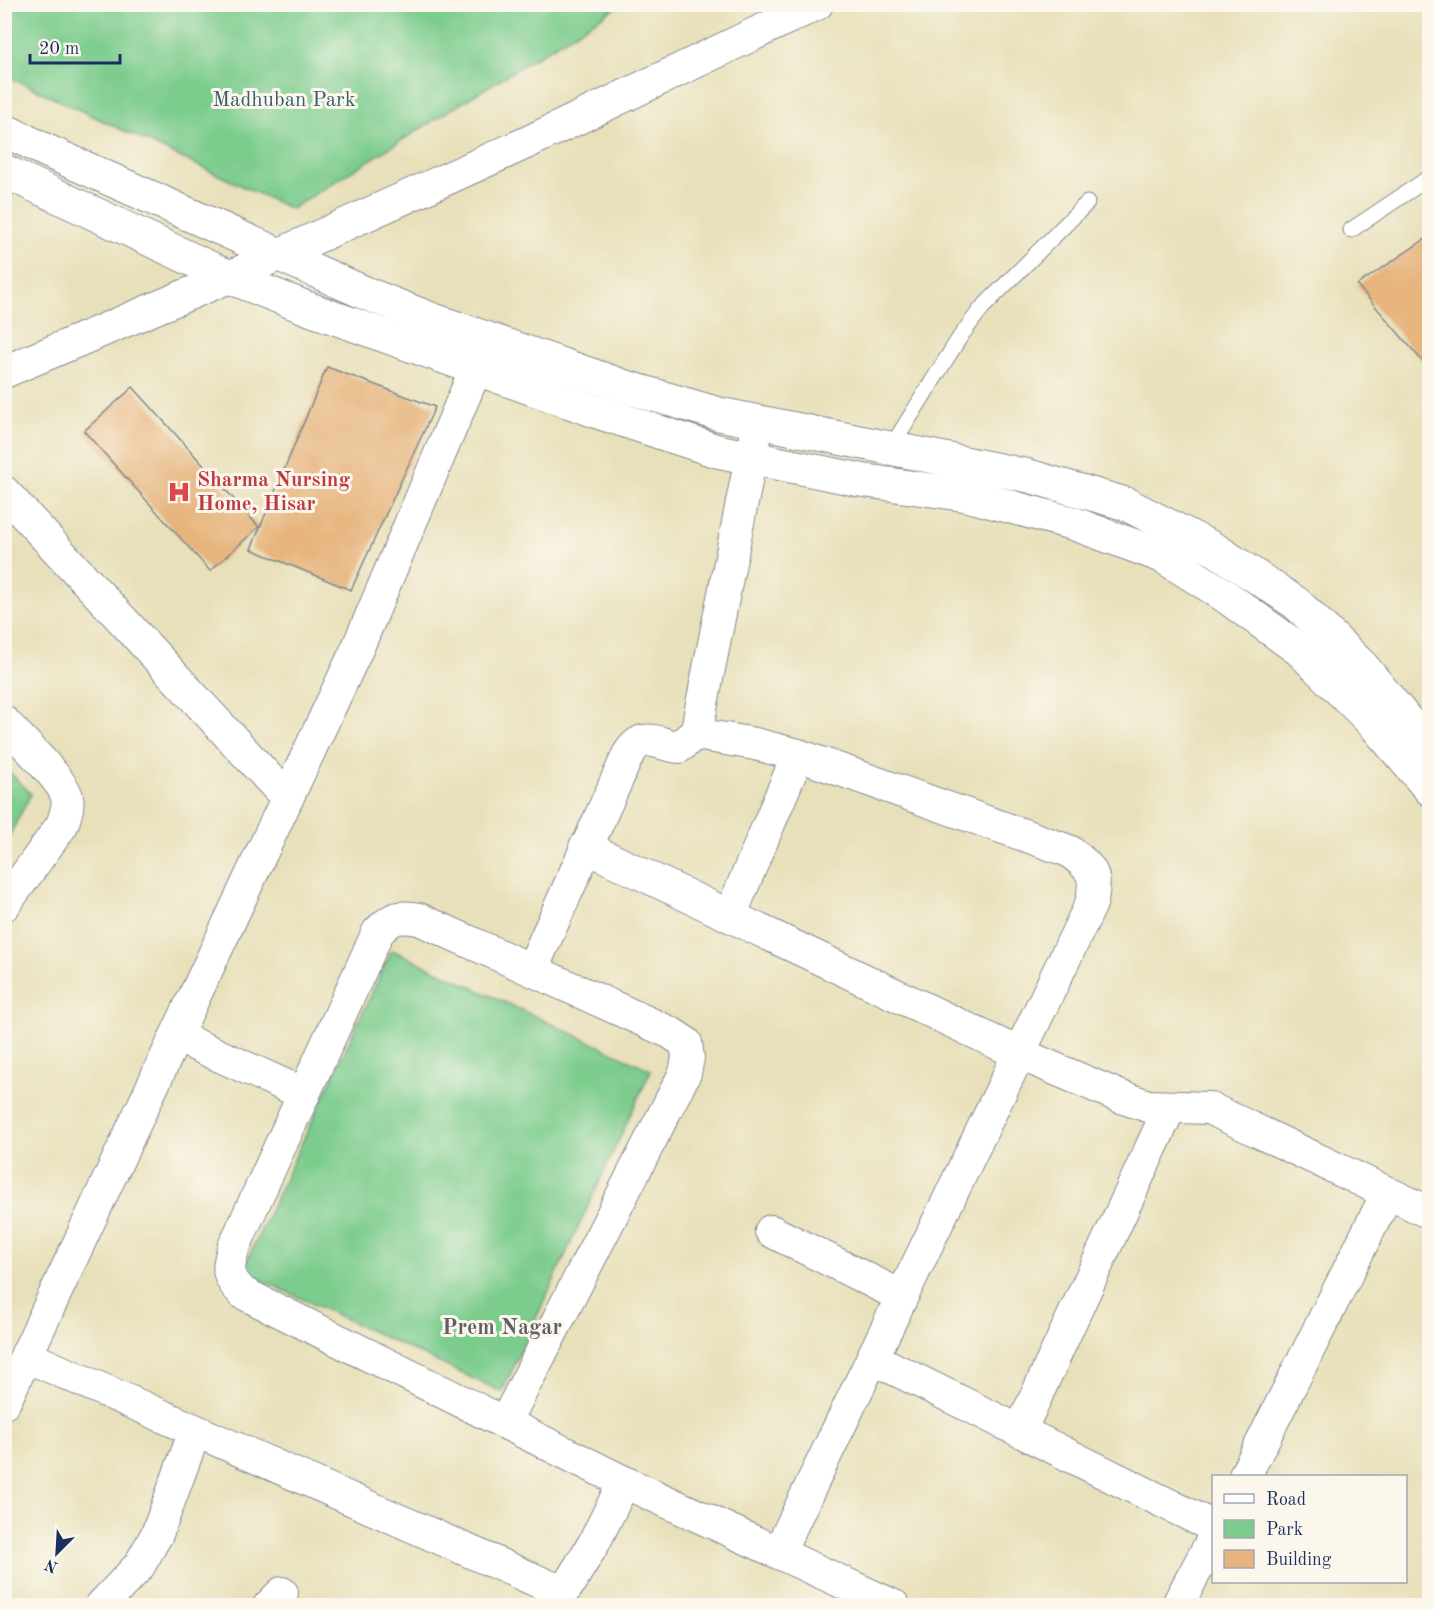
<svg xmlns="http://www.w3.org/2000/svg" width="1434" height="1610" font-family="'Old Standard TT',serif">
<rect width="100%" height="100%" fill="#fbf7ec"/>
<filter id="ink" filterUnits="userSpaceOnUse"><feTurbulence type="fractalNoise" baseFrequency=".0167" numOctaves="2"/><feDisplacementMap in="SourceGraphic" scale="12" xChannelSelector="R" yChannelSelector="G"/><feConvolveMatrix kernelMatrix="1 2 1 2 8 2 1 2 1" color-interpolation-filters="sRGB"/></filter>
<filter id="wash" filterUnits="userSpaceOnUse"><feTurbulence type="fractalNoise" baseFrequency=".008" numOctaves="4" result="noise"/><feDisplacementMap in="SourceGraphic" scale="24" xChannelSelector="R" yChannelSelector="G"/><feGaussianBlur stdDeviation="1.35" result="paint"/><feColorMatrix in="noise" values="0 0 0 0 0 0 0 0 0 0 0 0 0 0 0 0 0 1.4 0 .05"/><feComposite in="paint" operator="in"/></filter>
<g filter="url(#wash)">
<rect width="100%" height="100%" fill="#e8e0ba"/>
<g fill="#7bcc8d" stroke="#4b7e76" stroke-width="1.5">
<polygon points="5,4 620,4 620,5 291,209 5,75"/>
<polygon points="5,768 31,794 5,844"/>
<polygon points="392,950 651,1070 502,1392 242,1271"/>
</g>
<g id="blocks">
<g fill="#e6b47c">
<polygon points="1430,236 1430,370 1357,285"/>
<polygon points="327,367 435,407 351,590 251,549"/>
<polygon points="133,387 259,527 210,571 84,431"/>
</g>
</g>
</g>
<g filter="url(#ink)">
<use href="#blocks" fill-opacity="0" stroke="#82888c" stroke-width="1.5"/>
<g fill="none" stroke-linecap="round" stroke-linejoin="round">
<g stroke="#82888c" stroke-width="17">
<g id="service">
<polyline points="1351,230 1430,177"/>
<polyline points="890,449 960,337 981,309 1087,203"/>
</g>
</g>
<g stroke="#82888c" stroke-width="34">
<g id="minor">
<polyline points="4,372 229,277 526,143 817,4"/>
<polyline points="4,492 287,798"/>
<path d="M4 722C18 737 63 780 67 797 69 807 65 816 62 825L4 905"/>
<polyline points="696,734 758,422"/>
<polyline points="585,847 1018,1053 1121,1097 1148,1106 1209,1108 1430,1213"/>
<polyline points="730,916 798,755"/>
<path d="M532 969 628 755C643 730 656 744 679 747 686 743 688 737 696 734L755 744 798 755 1069 851C1092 869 1098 873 1091 904L779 1552"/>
<polyline points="176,1036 304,1094"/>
<polyline points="771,1231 901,1296"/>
<polyline points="26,1356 562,1592"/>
<polyline points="872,1358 1214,1527"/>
<polyline points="4,1403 358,647 486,345"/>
<path d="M505 1423 685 1073 688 1058 686 1043 671 1033 419 919C398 916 393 916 378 932L233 1249C227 1271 227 1277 243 1293L624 1482 894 1606"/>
<polyline points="1020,1431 1170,1107"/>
<polyline points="1245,1476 1387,1194"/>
<polyline points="101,1606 139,1566 157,1534 195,1431"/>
<polyline points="269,1606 282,1593"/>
<polyline points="548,1606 567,1587 594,1543 624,1482"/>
<polyline points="1177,1606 1214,1537"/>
</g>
</g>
<g stroke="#82888c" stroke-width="35">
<g id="tertiary">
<polyline points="4,130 47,151 365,293 431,319 623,386 719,414 1029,476 1126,504 1216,550 1296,603 1362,666 1430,749"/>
<polyline points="4,171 229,277 307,308 595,411 717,451 860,480 967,495 1075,524 1162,556 1221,593 1300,650 1374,724 1430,789"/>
</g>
</g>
<use href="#service" stroke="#fff" stroke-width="15"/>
<use href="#minor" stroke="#fff" stroke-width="32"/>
<use href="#tertiary" stroke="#fff" stroke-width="33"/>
</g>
</g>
<defs>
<g id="hospital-bare" transform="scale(1.8)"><path d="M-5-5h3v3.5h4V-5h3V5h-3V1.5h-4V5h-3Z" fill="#e0444e" stroke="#fbf7ec" stroke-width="2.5" paint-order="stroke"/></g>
</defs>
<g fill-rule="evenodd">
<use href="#hospital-bare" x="179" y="492"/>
</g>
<g text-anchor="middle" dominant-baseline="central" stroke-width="6" stroke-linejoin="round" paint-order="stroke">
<g font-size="21" fill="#385e6c" stroke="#fbf7ec">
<text x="284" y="100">Madhuban Park</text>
</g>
<g font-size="21" font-weight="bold" fill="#be3a42" stroke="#fbf7ec" text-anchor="start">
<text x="197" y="480">Sharma Nursing<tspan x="197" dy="24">Home, Hisar</tspan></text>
</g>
<g font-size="22" font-weight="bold" fill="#625e68" stroke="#fbf7ec">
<text x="502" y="1328">Prem Nagar</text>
</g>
</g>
<rect width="1434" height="1610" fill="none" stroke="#fbf7ec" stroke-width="24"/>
<rect x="1212" y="1475" width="195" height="108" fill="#fbf7ec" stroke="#a1a7b3" stroke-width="1.5"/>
<rect x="1224" y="1494" width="30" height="9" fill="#ffffff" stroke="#a1a7b3" stroke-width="1.5"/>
<text x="1266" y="1505" font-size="18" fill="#1b2f5e">Road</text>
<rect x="1224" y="1520" width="30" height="18" fill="#7bcc8d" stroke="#a1a7b3" stroke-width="1.5"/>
<text x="1266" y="1535" font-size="18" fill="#1b2f5e">Park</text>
<rect x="1224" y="1550" width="30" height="18" fill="#e6b47c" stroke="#a1a7b3" stroke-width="1.5"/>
<text x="1266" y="1565" font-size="18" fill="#1b2f5e">Building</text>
<g transform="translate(57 1553) rotate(204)" stroke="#fbf7ec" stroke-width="4.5" paint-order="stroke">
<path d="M0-4.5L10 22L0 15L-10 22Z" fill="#1b2f5e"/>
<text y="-9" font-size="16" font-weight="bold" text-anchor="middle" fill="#1b2f5e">N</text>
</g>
<path d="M30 54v9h90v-9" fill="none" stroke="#1b2f5e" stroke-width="3"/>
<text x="39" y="54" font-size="18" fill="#1b2f5e" stroke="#fbf7ec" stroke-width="4.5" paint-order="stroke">20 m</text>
</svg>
